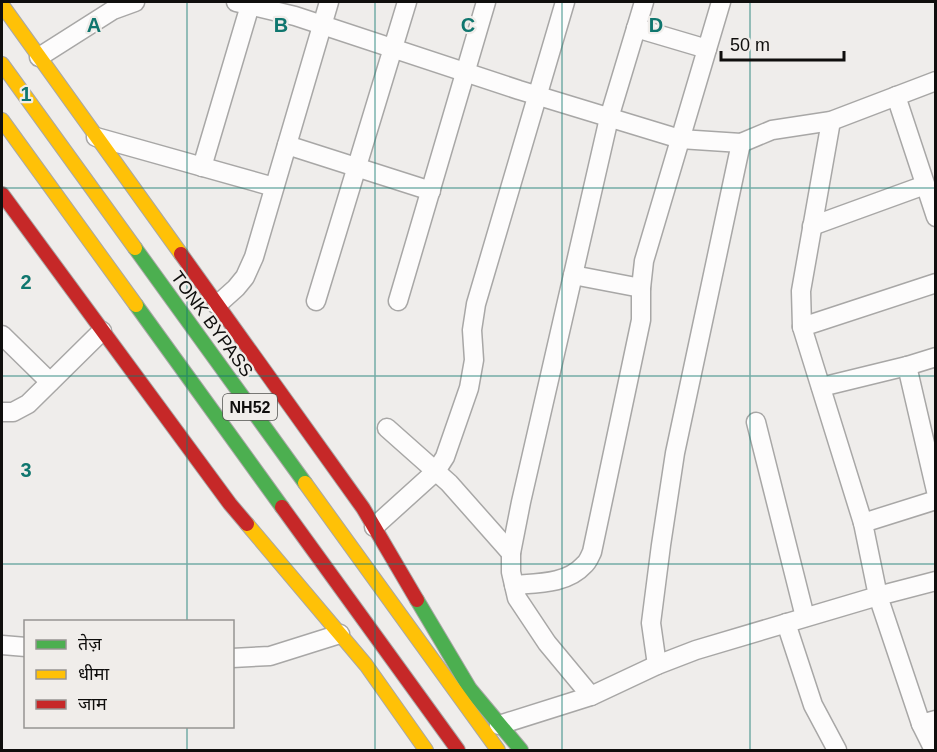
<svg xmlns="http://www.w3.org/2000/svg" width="937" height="752" viewBox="0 0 937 752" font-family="Arial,'Noto Sans Devanagari',sans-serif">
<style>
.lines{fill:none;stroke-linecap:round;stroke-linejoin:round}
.street-casing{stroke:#a8a7a6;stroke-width:21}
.fast-casing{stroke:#a8a7a6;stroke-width:16}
.slow-casing{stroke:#a8a7a6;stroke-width:16}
.jam-casing{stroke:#a8a7a6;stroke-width:16}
.street{stroke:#fdfcfc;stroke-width:18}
.fast{stroke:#4caf50;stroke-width:14}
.slow{stroke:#ffc107;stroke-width:14}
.jam{stroke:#c62828;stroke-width:14}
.grid{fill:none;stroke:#0f766e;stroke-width:1.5;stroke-opacity:0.55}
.labels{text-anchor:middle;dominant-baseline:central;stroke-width:4.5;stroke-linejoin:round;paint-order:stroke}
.shield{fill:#f0edea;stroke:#52514f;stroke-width:1.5}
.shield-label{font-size:16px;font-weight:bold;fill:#0f0e0d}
.street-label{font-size:18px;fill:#0f0e0d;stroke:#f0edea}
.grid-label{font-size:20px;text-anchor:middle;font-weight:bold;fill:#0f766e;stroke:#f0edea;stroke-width:4.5;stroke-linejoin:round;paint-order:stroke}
</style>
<rect width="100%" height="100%" fill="#efedeb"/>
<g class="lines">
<defs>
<g id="street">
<path d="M236,2L295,16L519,90L680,139L741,143L772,130L831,121L936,81"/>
<path d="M636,28L707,49"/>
<path d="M39,57L113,10L135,2"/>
<path d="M896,96L936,217"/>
<path d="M96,137L274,187"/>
<path d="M287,145L431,191"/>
<path d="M202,167L251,2"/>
<path d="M812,226L925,185"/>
<path d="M573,275L641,288"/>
<path d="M316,301L407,2"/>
<path d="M398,301L486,2"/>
<path d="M217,305L236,288L245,277L254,257L329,2"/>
<path d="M802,327L801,291L831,121"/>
<path d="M2,335L50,382"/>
<path d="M907,366L936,491"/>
<path d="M821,387L907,366L936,357"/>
<path d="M2,412H13L28,404L102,331"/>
<path d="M756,422L805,617"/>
<path d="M387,428L449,483L511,553"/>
<path d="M863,523L802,327L936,283"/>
<path d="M374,527L436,471L445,457L469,388L474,360L472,330L476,304L565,2"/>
<path d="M936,581L878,596L921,724L936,720"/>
<path d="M514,585C538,583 567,584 584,565C588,562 590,556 592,552L641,320V288L644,261L721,2"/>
<path d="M786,623L813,705L837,750"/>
<path d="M2,645L26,647"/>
<path d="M232,658L270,656L340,634"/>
<path d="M657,665L651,623L661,545L675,453L741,143"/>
<path d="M591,696L547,643L517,598L511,572V553L521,502L609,118L644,2"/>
<path d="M921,724L934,750"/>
<path d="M499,725L591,696L657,665L696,650L878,596L863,523L936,500"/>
</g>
<g id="fast">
<path d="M135,248L305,483"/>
<path d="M136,305L282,507"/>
<path d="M417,600L470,689L521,750"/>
</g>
<g id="slow">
<path d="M2,5L181,254"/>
<path d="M2,64L135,248"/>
<path d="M2,120L136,305"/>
<path d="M305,483L498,750"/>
<path d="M247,524L366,665L426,750"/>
</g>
<g id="jam">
<path d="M2,194L230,504L247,524"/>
<path d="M181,254L363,508L417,600"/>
<path d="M282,507L458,750"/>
</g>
</defs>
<!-- street casing -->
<use href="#street" class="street-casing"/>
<!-- fast casing -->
<use href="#fast" class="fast-casing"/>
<!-- slow casing -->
<use href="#slow" class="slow-casing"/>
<!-- jam casing -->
<use href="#jam" class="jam-casing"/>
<!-- street -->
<use href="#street" class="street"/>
<!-- fast -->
<use href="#fast" class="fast"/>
<!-- slow -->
<use href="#slow" class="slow"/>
<!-- jam -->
<use href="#jam" class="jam"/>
</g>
<!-- grid -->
<path class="grid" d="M187,2V622M375,2V750M562,2V750M750,2V750M2,188H936M2,376H936M2,564H936M187,726V750"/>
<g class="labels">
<!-- shield labels -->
<rect class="shield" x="223" y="394" width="54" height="26" rx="4.5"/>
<g class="shield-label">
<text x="250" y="407">NH52</text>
</g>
<!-- street labels -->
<g class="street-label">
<text transform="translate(212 324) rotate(54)">TONK BYPASS</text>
</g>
</g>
<g class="grid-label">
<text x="94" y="32">A</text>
<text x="281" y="32">B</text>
<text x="468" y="32">C</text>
<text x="656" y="32">D</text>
<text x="26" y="101">1</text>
<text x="26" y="289">2</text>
<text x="26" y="477">3</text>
</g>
<!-- border -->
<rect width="937" height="752" fill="none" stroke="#0f0e0d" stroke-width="6"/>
<!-- legend -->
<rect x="24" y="620" width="210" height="108" fill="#f0edea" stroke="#969492" stroke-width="1.5"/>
<rect x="36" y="640" width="30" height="9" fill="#4caf50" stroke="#969492" stroke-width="1.5"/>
<text x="78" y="650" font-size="18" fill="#0f0e0d">तेज़</text>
<rect x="36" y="670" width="30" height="9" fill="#ffc107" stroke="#969492" stroke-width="1.5"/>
<text x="78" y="680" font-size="18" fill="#0f0e0d">धीमा</text>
<rect x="36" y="700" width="30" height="9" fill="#c62828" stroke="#969492" stroke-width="1.5"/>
<text x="78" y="710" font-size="18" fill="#0f0e0d">जाम</text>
<!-- scale -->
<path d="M721 51v9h123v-9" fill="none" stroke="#0f0e0d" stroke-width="3"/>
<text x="730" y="51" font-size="18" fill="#0f0e0d" stroke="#f0edea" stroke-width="4.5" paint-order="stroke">50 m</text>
</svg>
